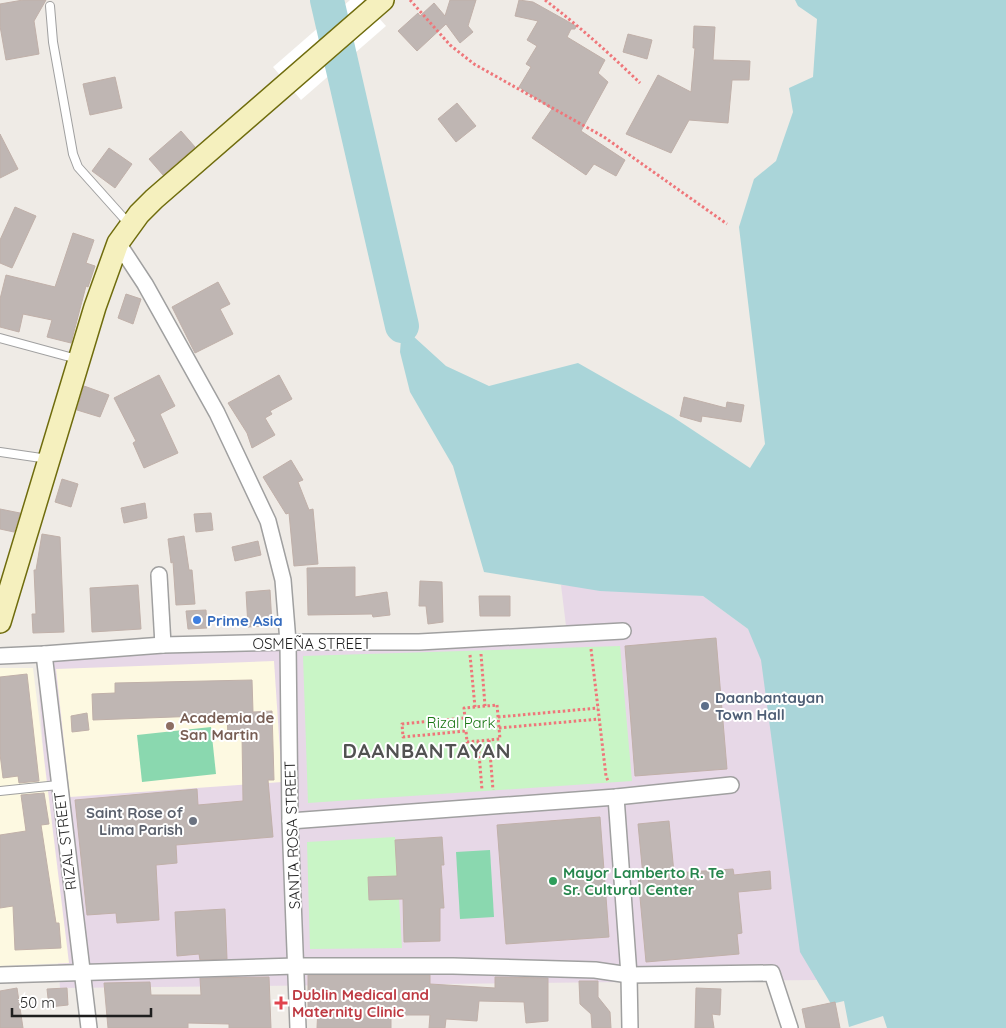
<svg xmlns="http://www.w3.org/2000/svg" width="1006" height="1028" viewBox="0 0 1006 1028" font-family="Quicksand,sans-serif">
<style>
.industrial{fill:#e7d8e7}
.education{fill:#fdf9e1}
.park{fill:#c9f5c6}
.pitch{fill:#8ad8af}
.water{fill:#aad5d9}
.pier{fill:#fff}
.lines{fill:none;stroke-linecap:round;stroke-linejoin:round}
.river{stroke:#aad5d9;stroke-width:34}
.building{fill:#bfb6b3;stroke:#c0b0a9}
.service-casing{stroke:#a0a0a0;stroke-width:10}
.minor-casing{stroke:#a0a0a0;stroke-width:18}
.secondary-casing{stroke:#6f6c0d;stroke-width:24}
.path{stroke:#ef767a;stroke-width:3;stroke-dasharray:2.5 2.5;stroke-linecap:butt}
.service{stroke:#fff;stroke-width:8}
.minor{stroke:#fff;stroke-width:15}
.secondary{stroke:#f5f0be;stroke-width:21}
.shop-dot{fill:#3f7fe0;stroke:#fff;stroke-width:2}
.service-dot{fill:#5c6f8a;stroke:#fff;stroke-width:2}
.education-dot{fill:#8d6e63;stroke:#fff;stroke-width:2}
.worship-dot{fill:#6b7280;stroke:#fff;stroke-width:2}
.leisure-dot{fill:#2e9e5b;stroke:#fff;stroke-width:2}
.health-dot{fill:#e0444e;stroke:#fff;stroke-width:2}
.labels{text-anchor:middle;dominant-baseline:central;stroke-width:4;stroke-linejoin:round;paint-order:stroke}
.shop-label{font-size:15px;font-weight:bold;fill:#366cbe;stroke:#fff;text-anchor:start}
.street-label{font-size:15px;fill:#1f1f1f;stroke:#fff}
.service-label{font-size:15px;font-weight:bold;fill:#4e5e75;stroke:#fff;text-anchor:start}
.education-label{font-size:15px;font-weight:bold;fill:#785e54;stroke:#fff;text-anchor:start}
.park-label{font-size:15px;fill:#197614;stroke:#fff}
.worship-label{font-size:15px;font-weight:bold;fill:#5b616d;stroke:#fff;text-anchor:end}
.leisure-label{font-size:15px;font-weight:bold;fill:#27864d;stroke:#fff;text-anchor:start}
.health-label{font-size:15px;font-weight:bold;fill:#be3a42;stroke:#fff;text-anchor:start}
.district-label{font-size:20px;font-weight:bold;letter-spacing:1px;fill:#525252;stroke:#fff}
</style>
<rect width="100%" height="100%" fill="#efebe6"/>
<!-- industrial -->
<path class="industrial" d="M561,585L703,596L748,629L795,691L820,986L817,980L60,988L36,649L567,634Z"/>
<!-- education -->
<g class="education">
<path d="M274,661L282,782L70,797L56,669Z"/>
<path d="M0,668H33L69,963L0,966Z"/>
</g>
<!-- park -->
<g class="park">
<path d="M620,646L632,781L308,803L303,656Z"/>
<path d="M395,837L402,948L310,949L307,842Z"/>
</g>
<!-- pitch -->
<g class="pitch">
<path d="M211,727L216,774L142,782L137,735Z"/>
<path d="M490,850L494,917L460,919L456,852Z"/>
</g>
<!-- water -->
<path class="water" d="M795,0H1006V1028H887L883,1016L849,1027L844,1001L831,1004L800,952L761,660L748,629L703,596L600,591L484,572L453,466L410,392L400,352L402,326L446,366L489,386L578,363L673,417L750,468L765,444L739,227L754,179L776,161L793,112L789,88L813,77L817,19L798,6Z"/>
<!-- pier -->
<path class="pier" d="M350,0H363L386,26L301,100L273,67Z"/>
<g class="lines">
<!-- river -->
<path class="river" d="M327,0L402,326"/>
</g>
<!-- building -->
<g class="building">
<path d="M23,0H46L34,21L39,54L6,60L0,26V4Z"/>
<path d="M450,0H476L468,26L473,32L460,43L446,24L417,51L398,31L418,13L420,16L434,3L445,16Z"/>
<path d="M519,0L533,2L576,26L575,29H571L567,37L605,60L598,73L608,82L581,131L625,160L616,176L594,164L586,175L532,138L552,109L519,87L531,67L526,64L537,46L527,40L538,21L515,16Z"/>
<path d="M694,26L715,27L713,60L750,61L749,80H732L728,123L689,120L671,153L626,134L658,75L691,92L695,48H693Z"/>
<path d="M628,34L652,40L647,59L623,52Z"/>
<path d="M115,77L122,108L90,115L83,84Z"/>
<path d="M457,103L476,126L456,142L438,119Z"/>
<path d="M181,131L195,147L163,175L149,159Z"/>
<path d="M0,134L18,169L0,178Z"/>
<path d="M109,148L132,164L115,188L92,171Z"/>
<path d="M15,207L36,216L12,268L0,263V240Z"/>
<path d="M73,233L94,240L86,263L95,266L88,287L86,286L71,343L47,337L52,320L23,314L19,332L0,327V299L6,275L55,287Z"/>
<path d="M218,282L230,304L220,309L233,334L195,353L172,307Z"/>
<path d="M126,294L141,299L133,324L118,318Z"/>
<path d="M159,375L175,406L160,414L178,453L144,468L133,443L136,441L114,398Z"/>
<path d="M279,375L292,399L270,411L272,414L265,418L275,435L252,448L247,433L228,403Z"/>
<path d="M84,386L109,395L100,417L77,410Z"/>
<path d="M684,397L726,408L727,402L744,405L741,422L702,416L701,422L680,416Z"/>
<path d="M291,460L303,480L298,482L309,510L313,509L318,564L294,566L289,513L286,514L263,477Z"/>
<path d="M62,479L78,484L71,507L55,502Z"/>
<path d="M145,503L147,518L124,523L121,508Z"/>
<path d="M0,509L20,513L14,532L0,529Z"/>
<path d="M211,513L213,530L196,532L194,514Z"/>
<path d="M42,534L60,537L64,632L33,633L32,614H36L34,570H36Z"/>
<path d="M184,536L189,570H192L195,604L176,605L173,562L171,563L168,539Z"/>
<path d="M258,541L261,555L235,561L232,547Z"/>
<path d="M355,567V597L387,592L390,615L373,617L372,614L308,615L307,568Z"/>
<path d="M420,581L442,582L443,622L428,624L426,606H419Z"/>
<path d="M138,585L141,629L92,632L90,588Z"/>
<path d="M270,590L272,625L248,627L246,592Z"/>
<path d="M479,596H510V616H480Z"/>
<path d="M206,610L207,628L188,629L186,611Z"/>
<path d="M716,638L727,769L635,776L625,646Z"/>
<path d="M27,674L39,781L19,783L18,776L3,778L0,754V677Z"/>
<path d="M252,680L253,712L272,711L274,780H268L273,837L176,845L177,863L156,865L159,920L117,923L116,913L87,915L75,800L197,789L198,805L243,801L242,735L228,736L227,715L93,720L92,694L115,693V683Z"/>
<path d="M87,713L89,730L72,732L71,716Z"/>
<path d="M44,793L49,824L41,825L56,923H59L61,948L15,950L13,906L0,908V835L26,831L21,795Z"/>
<path d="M600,817L609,937L506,944L497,825Z"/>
<path d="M669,821L674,873L733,869L734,875L770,871L771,889L738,892L742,933L737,934L739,954L646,962L638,876H643L638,824Z"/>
<path d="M442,837L444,865H441L444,908H440V941L404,942L403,899L369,900L368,877L397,876L395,840Z"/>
<path d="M225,909L227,959L200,960L199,954L177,956L175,912Z"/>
<path d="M308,975H430V984L495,988V977L548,978V1021L526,1023L524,1002L479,1001L477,1021L446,1019L445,1028H429L430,1015H391V1028H317L318,1007H308Z"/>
<path d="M269,977L271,1028H229V1024L188,1023V1028H108L104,983L150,982L151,995H201L200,978Z"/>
<path d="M579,981H598V997L610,1012L611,1028H592L591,1014L580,1004Z"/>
<path d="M17,988L23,1028H0V991Z"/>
<path d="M67,988L68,1005L49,1007L47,989Z"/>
<path d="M696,988L721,989L720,1015L712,1014L714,1028H695Z"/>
<path d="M835,1002L840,1028H806L802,1009Z"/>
</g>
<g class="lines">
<defs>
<g id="service">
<path d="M50,6L53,42L73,154L78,167L129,224"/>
<path d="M0,338L77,359"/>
<path d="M0,452L48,459"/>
<path d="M0,791L58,785"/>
</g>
<g id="minor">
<path d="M118,243L145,284L217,413L268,521L283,580L288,642L290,821L298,1028"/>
<path d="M159,575L163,645"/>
<path d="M44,654L89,1028"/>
<path d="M0,656L44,654L163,645L288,642H419L623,631"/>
<path d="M616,797L629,975L630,1028"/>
<path d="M290,821L616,797L731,785"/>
<path d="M0,975L296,966H453L595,970L629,975L772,973L790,1028"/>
</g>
<path id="secondary" d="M0,622L95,307L118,243L139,214L154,199L383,0"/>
</defs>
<!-- service casing -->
<use href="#service" class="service-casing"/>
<!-- minor casing -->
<use href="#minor" class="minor-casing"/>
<!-- secondary casing -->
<use href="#secondary" class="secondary-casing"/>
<!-- path -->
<g class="path">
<path d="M410,0L450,45L474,64L604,137L727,224"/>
<path d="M545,0C579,26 610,54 640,83"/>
<path d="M591,649L606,776L608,781"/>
<path d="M481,654L485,706"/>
<path d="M470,655L475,707"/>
<path d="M497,705L500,739L467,742L464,708Z"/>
<path d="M498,717L598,708"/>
<path d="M464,718L402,724L403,737L466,731"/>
<path d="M499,728L599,719"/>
<path d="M489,740L493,790"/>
<path d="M478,741L482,790"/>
</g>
<!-- service -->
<use href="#service" class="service"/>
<!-- minor -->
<use href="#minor" class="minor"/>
<!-- secondary -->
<use href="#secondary" class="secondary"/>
</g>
<!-- markers -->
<circle class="shop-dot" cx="197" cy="620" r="5"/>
<circle class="service-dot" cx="705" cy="706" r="5"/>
<circle class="education-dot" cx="170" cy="726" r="5"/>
<circle class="worship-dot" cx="193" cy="821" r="5"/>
<circle class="leisure-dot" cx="553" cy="881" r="5"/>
<path class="health-dot" d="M278.5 995.5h5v5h5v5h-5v5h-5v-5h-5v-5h5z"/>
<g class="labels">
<!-- shop labels -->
<g class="shop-label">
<text x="207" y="620">Prime Asia</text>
</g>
<!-- street labels -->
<g class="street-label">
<text x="312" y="643">OSMEÑA STREET</text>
<text transform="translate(292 835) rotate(-92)">SANTA ROSA STREET</text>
<text transform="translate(65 841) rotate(-97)">RIZAL STREET</text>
</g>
<!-- service labels -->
<g class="service-label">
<text x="715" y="697">Daanbantayan<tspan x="715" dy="17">Town Hall</tspan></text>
</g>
<!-- education labels -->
<g class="education-label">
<text x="180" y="717">Academia de<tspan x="180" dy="17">San Martin</tspan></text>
</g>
<!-- park labels -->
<g class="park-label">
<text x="461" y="722">Rizal Park</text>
</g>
<!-- worship labels -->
<g class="worship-label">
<text x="183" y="812">Saint Rose of<tspan x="183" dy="17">Lima Parish</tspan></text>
</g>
<!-- leisure labels -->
<g class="leisure-label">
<text x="563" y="872">Mayor Lamberto R. Te<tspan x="563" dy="17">Sr. Cultural Center</tspan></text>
</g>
<!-- health labels -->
<g class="health-label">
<text x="292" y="994">Dublin Medical and<tspan x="292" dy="17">Maternity Clinic</tspan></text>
</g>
<!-- district labels -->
<g class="district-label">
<text x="427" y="750">DAANBANTAYAN</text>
</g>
</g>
<!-- scale -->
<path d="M12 1008v8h139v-8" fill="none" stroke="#1f1f1f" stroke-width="2.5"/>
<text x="20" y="1008" font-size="15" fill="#1f1f1f" stroke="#ffffff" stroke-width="4" paint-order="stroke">50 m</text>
</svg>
